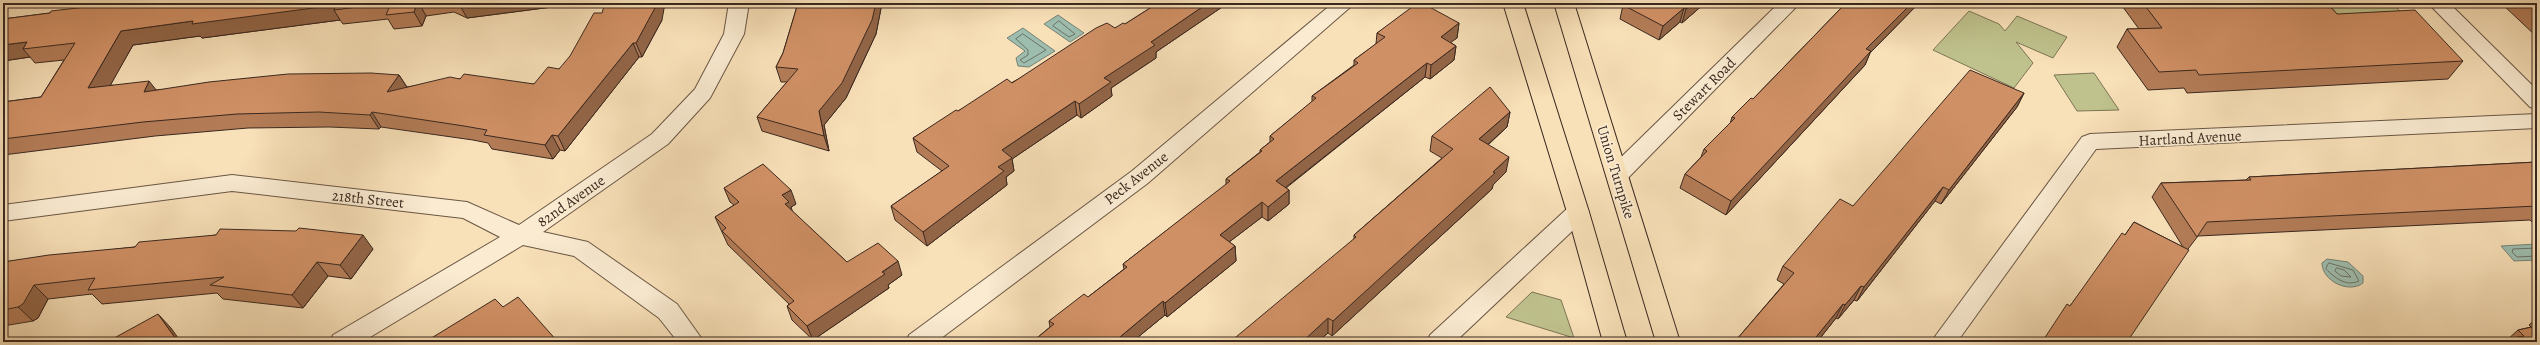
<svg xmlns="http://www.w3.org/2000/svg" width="2540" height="345" viewBox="0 0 2540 345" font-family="Alegreya,serif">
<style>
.green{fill:#bfc28d;stroke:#7c7556}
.water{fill:#9dbdae;stroke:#758175}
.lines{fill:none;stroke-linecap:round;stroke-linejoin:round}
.shore{stroke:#6c7266;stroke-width:1}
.minor-casing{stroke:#6a5645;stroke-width:2}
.primary-casing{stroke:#3a281f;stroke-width:2}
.minor{fill:#faebd1;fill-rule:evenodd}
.primary{fill:#f8e0b8;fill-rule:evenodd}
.wall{fill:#b37c57;stroke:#3a281f}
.shaded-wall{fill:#926547;stroke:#3a281f}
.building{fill:#d09065;stroke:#3a281f}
.labels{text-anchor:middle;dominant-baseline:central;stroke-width:3.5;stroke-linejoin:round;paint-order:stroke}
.street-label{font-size:15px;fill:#3a281f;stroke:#faebd1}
</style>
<rect width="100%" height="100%" fill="#f8e0b8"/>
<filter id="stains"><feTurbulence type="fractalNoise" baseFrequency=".005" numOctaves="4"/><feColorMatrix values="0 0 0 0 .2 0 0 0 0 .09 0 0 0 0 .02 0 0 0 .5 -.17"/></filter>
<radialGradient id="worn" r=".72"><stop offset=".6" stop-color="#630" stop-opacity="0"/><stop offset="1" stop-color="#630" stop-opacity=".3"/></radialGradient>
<!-- green -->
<g class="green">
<path d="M2311,3H2392L2412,23L2333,28Z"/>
<path d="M1969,11L1999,24L2005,31L2017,16L2067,37L2053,58L2016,42L2033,63L2014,88L1933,50Z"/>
<path d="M2094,73L2119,110L2077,111L2054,75Z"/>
<path d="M1532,292L1561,300L1574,338L1506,317Z"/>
</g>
<!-- water -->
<g class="water">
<path d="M1058,15L1084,33L1070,42L1044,24Z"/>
<path d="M1023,28L1055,51L1029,67L1018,66L1016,58L1025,51L1007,38Z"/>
<path d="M2537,244V260L2514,261L2501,246Z"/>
<path d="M2327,259L2348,262L2363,276V283C2349,294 2322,281 2322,263Z"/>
</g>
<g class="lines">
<!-- shore -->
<g class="shore">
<path d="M1059,21L1075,34L1069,37L1053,26Z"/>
<path d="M1023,34L1046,50L1024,63L1020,60L1028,55V50L1016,39Z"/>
<path d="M2537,248L2513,249L2512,252L2517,257L2537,256"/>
<path d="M2329,263L2353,270L2359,281C2346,287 2335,278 2326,269Z"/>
<path d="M2337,268L2344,270L2351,277L2341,276L2335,271Z"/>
</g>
<defs>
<g id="minor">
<path d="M729,3H749L744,34L710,98L668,144L543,232L588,242L677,304L704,342H678L659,318L574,256L523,245L362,342H330L333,335L500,237L463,218L232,191L3,221V205L232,175L467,202L519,225L652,134L695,89L724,34Z"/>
<path d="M1333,3H1355L1148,183L936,342H906L909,335L1132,171Z"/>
<path d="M1779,3H1800L1625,181L1617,183L1609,181L1606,175L1609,169Z"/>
<path d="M2428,3H2449L2537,90V109L2530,107Z"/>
<path d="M2537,114V128L2096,149L1957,342H1931L2082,137L2090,134Z"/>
<path d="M1578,204L1586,206L1589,212L1586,218L1455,342H1427L1430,335L1570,206Z"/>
</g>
<g id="primary">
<path d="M1503,3H1523L1589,212L1627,342H1603L1567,212Z"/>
<path d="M1554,3H1574L1680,342H1656Z"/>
</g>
</defs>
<!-- minor casing -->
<use href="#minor" class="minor-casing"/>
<!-- primary casing -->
<use href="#primary" class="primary-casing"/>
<!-- minor -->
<use href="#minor" class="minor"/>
<!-- primary -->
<use href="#primary" class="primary"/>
</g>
<!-- wall -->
<g class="wall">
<path d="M120,3H552V7L467,18L454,12L426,16L422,26L394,29L388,19L343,24L340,20L202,38L200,36L133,45L110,85L157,90L399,75L407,87L460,79L534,84L559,69L662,20L642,57H639L565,151L560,150L553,159L492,149L488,143L473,140L381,127L379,129L329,127L248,128L155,136L3,155V102L41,97L64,60L35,63L30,57L3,61V19L50,13Z"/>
<path d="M798,3H882L876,34L846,98L824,125L829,151L762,131L757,117L787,82H781L776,67L783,53Z"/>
<path d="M1158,3H1228L1156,52V58L1111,88L1112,96L1081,118L1077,115L1012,159L1014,171L1006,177L1007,185L927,246L895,220L891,206L942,171L917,152L913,138L958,111L1115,28L1125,24Z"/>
<path d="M1705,3L1682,23L1680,22L1659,40L1620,19L1623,5Z"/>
<path d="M1846,3H1919L1870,53L1865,65L1726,215L1680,188L1685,174L1701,157L1704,149L1730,124L1732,117L1753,99Z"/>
<path d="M2120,3H2327L2337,14L2463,61L2448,79L2187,93L2184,88L2148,90L2117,47L2127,29H2139Z"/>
<path d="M2502,3H2537V37L2502,4Z"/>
<path d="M1421,7L1459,23L1457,38L1450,42L1456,46L1454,60L1430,79L1425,77L1286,188L1289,190V204L1268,221L1262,217L1229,242L1235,246L1236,261L1167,317L1165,315L1132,342H1032L1050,327L1049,321L1088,297L1124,269L1123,264L1226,185V179L1260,152V150L1270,142V136L1312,102V96L1354,65V60L1376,44L1377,33Z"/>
<path d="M2024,93L2017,107L1941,204L1935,201L1857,301L1854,300L1838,319L1836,318L1817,342H1736L1737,339L1784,284L1777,280L1783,266L1853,206Z"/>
<path d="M1510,112L1507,127L1488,145L1506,172L1493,185L1492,189L1332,336L1328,333L1317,342L1354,239V235L1442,158L1430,151L1432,136Z"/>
<path d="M2537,162V227L2530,220L2198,236L2188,249L2126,342H2042L2125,235L2134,222L2183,247L2152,197L2161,183L2246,180L2249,177Z"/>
<path d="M724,188L796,204L791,207L792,211L847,262L902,275L888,285L889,288L813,340L792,320L787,306L789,304L728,245L715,217L734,205L730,202Z"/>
<path d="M216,235L373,249L351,279L328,276L303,308L223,299L217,293L102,304L92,294L48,299L38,318L33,321L3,326V262L135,247Z"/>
<path d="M2537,318V342L2508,339L2518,330L2531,327L2529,325Z"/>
</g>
<!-- shaded-wall -->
<g class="shaded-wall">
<path d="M417,3H419L426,16L422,26L414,12Z"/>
<path d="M465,3H552V7L467,18L459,4Z"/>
<path d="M656,3H665L662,20L642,57L636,43Z"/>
<path d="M876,3H882L876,34L846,98L824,125L829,151L824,136L819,111Z"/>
<path d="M1208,3H1228L1156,52V58L1111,88L1112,96L1081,118L1079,104L1104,78L1151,42Z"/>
<path d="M1694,3H1705L1682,23L1686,9Z"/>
<path d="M1912,3H1919L1870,53L1865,65L1726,215L1731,201L1866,49Z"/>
<path d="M336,5L334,10L340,20L202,38L200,36L133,45L101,102L88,88L121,31L193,21Z"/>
<path d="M1684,8L1680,22L1659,40L1663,26Z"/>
<path d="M1459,23L1457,38L1439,51L1441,37Z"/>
<path d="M27,42L23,49L30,57L3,61V45Z"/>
<path d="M633,43L639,57L565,151L558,136Z"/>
<path d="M1456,46L1454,60L1430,79L1431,65Z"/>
<path d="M1427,63L1425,77L1276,195V181Z"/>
<path d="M399,75L408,89L387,92Z"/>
<path d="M149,81L161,96L144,92Z"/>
<path d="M2024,93L2017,107L1941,204L1949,190Z"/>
<path d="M1075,101L1077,115L1012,159L1014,171L1006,177L1007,185L927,246L923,232L998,167L1002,150Z"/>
<path d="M372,112L381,127L379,129L370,115Z"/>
<path d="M1510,112L1507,127L1476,155L1479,139Z"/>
<path d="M552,135L560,150L553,159L545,145Z"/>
<path d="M1509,157L1506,172L1493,185L1492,189L1332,336L1333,321Z"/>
<path d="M1943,187L1935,201L1857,301L1864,287Z"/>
<path d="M791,190L796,204L791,207L794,216L785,204L782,195Z"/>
<path d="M1289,190V204L1268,221V207Z"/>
<path d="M1262,202V217L1220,249V235Z"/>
<path d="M363,235L373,249L351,279L340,265Z"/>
<path d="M1235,246L1236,261L1167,317L1165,303Z"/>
<path d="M898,261L902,275L888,285L889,288L813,340L807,326Z"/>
<path d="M317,262L328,276L303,308L292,295Z"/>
<path d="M34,285L48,299L38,318L33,321L18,307Z"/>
<path d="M1861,286L1854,300L1838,319L1845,305Z"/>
<path d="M1163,301L1165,315L1132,342H1114Z"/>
<path d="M1843,304L1836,318L1817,342H1812Z"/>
<path d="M158,314L171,328L181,342H178Z"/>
<path d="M1328,318V333L1317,342H1302Z"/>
</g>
<!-- building -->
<g class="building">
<path d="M120,3H389L334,10L336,5L192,24L193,21L121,31L88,88L149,81L144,92L209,82L288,74L371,73L399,75L387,92L450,77L460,79L464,74L534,84L548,67L559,69L570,56L594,13H602L605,3H656V6L636,43H633L558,136L552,135L545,145L484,135L487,130L464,126L372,112L370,115L319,112L237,114L143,122L3,139V102L41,97L75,43L23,49L27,42L3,45V19L50,13L51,11Z"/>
<path d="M391,3H417L414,12L386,15Z"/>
<path d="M798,3H876L872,20L842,83L819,111L824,136L757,117L798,69L776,67L783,53Z"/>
<path d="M1158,3H1208L1151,42L1155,45L1104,78L1111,82L1079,104L1075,101L1002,150L1012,158L998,167L1004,171L923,232L891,206L949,166L913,138L956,110L958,111L1007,79L1012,83L1096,28L1107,23L1115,28L1123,23L1125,24Z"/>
<path d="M1626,3H1694L1686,9L1684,8L1663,26L1623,5Z"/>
<path d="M1846,3H1912L1866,49L1871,51L1731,201L1685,174L1707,151L1704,149L1735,118L1732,117L1751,98L1753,99Z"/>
<path d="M2143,3H2327L2337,14L2415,10L2463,61L2199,75L2196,70L2159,72L2127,29L2162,28Z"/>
<path d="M2528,3H2537V11Z"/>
<path d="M1416,4L1421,7L1424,4L1459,23L1441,37L1456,46L1431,65L1427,63L1276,181L1289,190L1268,207L1262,202L1220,235L1235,246L1165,303L1163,301L1114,342H1032L1054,324L1049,321L1084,294L1088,297L1127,267L1123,264L1230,181L1226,179L1262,151L1260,150L1274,139L1270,136L1316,98L1312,96L1358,63L1354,60L1385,37L1377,33Z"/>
<path d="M1970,70L2024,93L1949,190L1943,187L1864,287L1861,286L1845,305L1843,304L1812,342H1743L1737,339L1794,273L1783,266L1840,199L1853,206Z"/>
<path d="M1490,87L1510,112L1479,139L1509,157L1493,172L1495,173L1333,321L1328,318L1302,342H1230L1356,237L1354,235L1453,149L1432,136Z"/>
<path d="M2537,162V206L2207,222L2197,237L2161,183L2251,180L2249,177Z"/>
<path d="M763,164L791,190L782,195L789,202L785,204L847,262L878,243L898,261L882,272L885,274L807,326L787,306L794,301L722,231L726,228L715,217L739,202L724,188Z"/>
<path d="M2134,222L2189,250L2129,339L2127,337L2124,342H2042L2067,304L2070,306L2122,233L2125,235Z"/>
<path d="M299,228L363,235L340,265L317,262L292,295L210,285L224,277L88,290L95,278L34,285L23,304L18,307L3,310V262L49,255L135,247L139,242L216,235L220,229L296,231Z"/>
<path d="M518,297L558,342H425L495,299L503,307Z"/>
<path d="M158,314L178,342H107Z"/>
<path d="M2537,326V342H2492L2524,336L2518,330Z"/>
</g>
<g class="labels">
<!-- street labels -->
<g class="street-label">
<text transform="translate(1704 89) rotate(-45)">Stewart Road</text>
<text transform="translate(2190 138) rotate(-3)">Hartland Avenue</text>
<text transform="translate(1616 172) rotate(73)">Union Turnpike</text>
<text transform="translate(1136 178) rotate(-38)">Peck Avenue</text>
<text transform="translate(368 199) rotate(6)">218th Street</text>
<text transform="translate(571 201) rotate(-35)">82nd Avenue</text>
</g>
</g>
<!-- margin -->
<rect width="2540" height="345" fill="none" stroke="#f8e0b8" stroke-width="16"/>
<rect x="4" y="4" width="2532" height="337" fill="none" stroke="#3a281f" stroke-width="2"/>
<rect x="8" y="8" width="2524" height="329" fill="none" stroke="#3a281f"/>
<rect width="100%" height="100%" filter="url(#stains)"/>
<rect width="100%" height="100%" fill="url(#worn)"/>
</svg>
